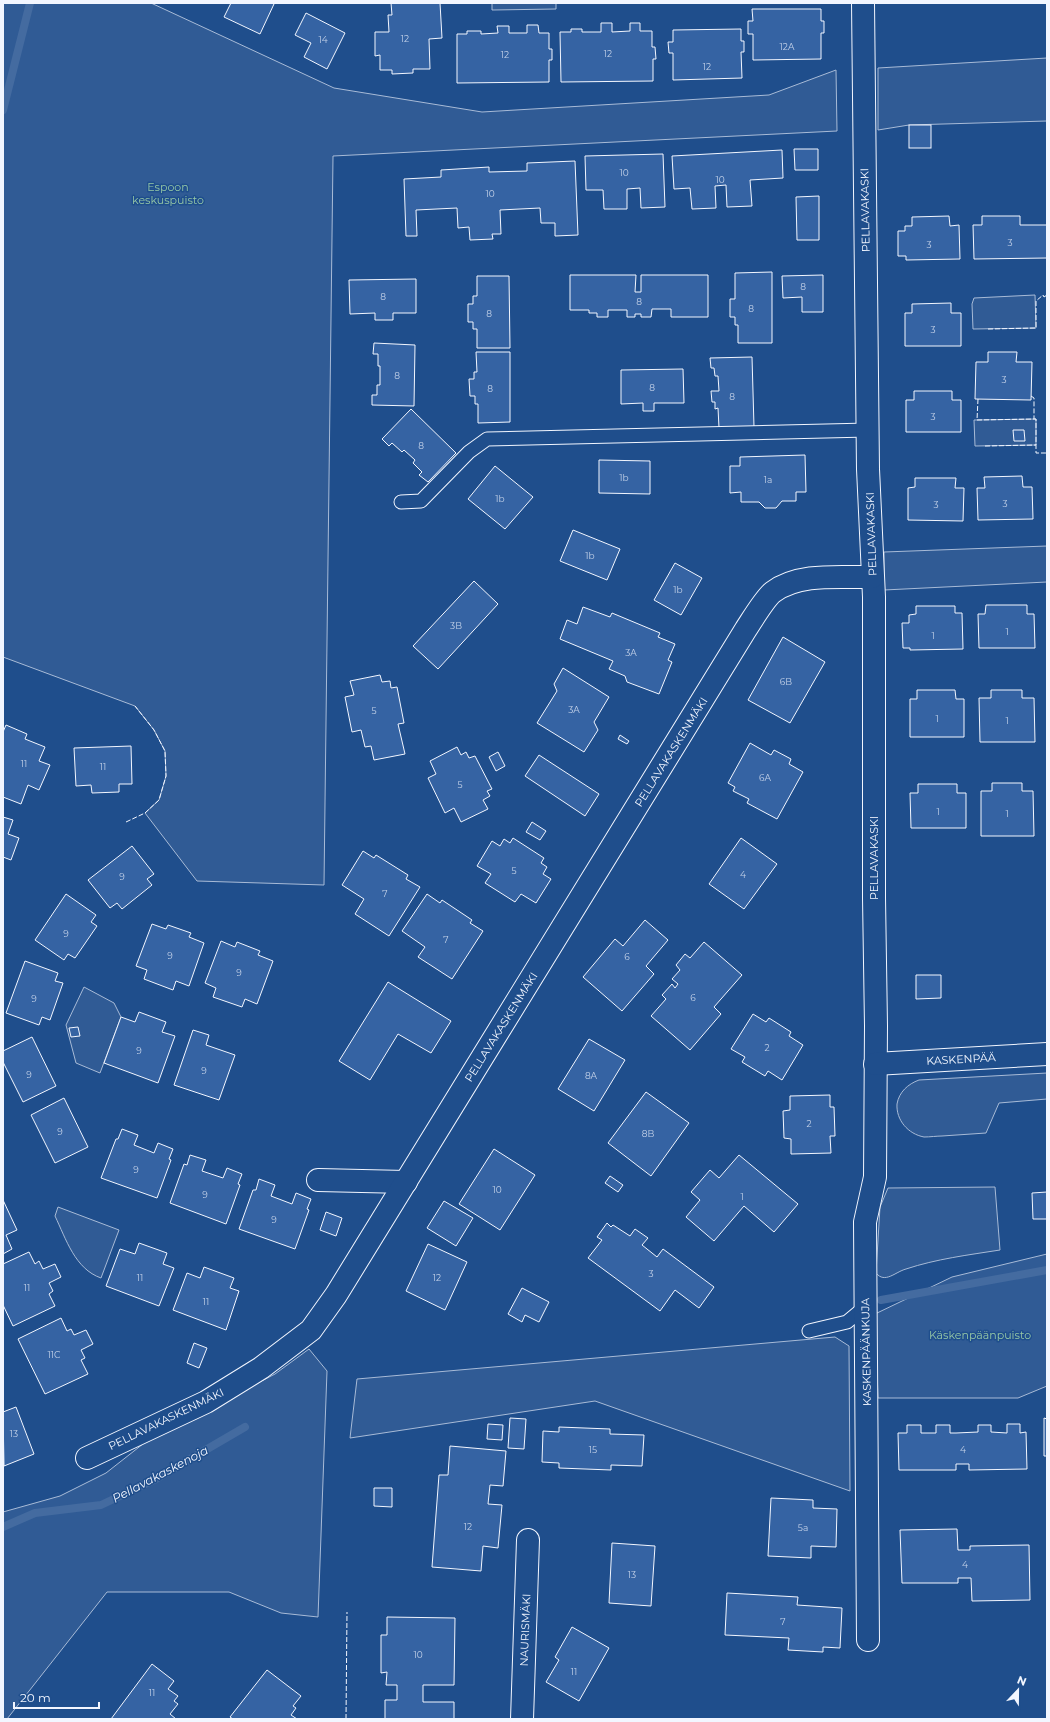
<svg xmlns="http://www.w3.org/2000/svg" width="1050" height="1722" viewBox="0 0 1050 1722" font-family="Montserrat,sans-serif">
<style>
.green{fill:#305b95;stroke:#a8bbd7}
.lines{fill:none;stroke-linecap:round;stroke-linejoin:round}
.stream{stroke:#446ba0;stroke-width:8}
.building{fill:#3563a3;stroke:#f2f6ff}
.lane-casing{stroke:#f2f6ff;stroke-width:15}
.street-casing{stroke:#f2f6ff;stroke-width:24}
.lane{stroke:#1f4e8c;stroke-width:13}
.street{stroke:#1f4e8c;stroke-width:22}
.fence{stroke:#f2f6ff;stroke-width:1;stroke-dasharray:5 2;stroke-linecap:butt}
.labels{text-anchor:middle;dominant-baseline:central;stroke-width:3;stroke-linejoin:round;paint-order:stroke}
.number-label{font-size:9px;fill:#c3d1e8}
.park-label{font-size:11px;fill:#97c8a6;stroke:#1f4e8c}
.street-label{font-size:11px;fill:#f2f6ff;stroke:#1f4e8c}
.water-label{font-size:12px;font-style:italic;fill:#f2f6ff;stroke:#1f4e8c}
</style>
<rect width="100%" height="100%" fill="#1f4e8c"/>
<!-- green -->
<g class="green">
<path d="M3,3H151L334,88L482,112L769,95L836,70L837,131L333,156L324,885L197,881L145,813L159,800L166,776L165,751L154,730L135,706L3,657Z"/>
<path d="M492,3H556V9L492,10Z"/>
<path d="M1047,58V121L909,125L878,130V68Z"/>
<path d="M1035,295L1036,328L973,329L972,304L974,298Z"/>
<path d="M1036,419V445L975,446L974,420Z"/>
<path d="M1047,546V582L884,590V552Z"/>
<path d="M84,987L114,1003L121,1017L100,1073L76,1063L66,1025Z"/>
<path d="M1047,1073V1099L999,1103L986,1133C971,1134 957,1135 942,1136C937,1136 930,1137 924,1137C908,1134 896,1120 897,1104C899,1092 908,1084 919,1080Z"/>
<path d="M995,1187L1000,1250C968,1255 936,1259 906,1269C895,1272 885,1284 876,1273L880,1207L888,1188Z"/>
<path d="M58,1207L119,1230L101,1278C75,1269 66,1239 55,1216Z"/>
<path d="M1047,1254V1386L1018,1398H878L875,1314L952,1277Z"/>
<path d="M835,1337L849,1346L850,1491L595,1401L350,1438L357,1379Z"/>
<path d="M309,1349L327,1371L318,1617L281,1613L229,1592H107L7,1719H3V1512L60,1496L106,1473L148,1440L275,1374Z"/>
</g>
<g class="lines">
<!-- stream -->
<g class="stream">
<path d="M3,110L30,3"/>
<path d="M881,1300L1047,1270"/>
<path d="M3,1527L35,1513L101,1505L154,1480L245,1427"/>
</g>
</g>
<!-- building -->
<g class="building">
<path d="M231,3H272L274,4L260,34L224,17Z"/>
<path d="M391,3H440L442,38L429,39L430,69H413V73L392,74V70H380V55L375,56V32H389L388,15H392Z"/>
<path d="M752,9H821V21H824V33H821V59L753,60V34H748V21H753Z"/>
<path d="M306,13L345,33L327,69L304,57L311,43L295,35Z"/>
<path d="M601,23H612V32L630,31V23H640V31H652V47H655L656,59H653V81L561,82L560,32H571V29H582V32H601Z"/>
<path d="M527,25H538L539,33H549V49H552V60H549V82L457,83V34H467V31H481V34L498,33L497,26H509V33H527Z"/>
<path d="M741,29V41H744V52H741L742,78L673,80V53H669L668,42H673V30Z"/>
<rect x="909" y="125" width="22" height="23"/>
<path d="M794,149H818V170H795Z"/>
<path d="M782,150L783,178L750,180L752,206L727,207L726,185L715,186L716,208L692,209L690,188L674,189L672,156Z"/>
<path d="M663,154L665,207L641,208L640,188L627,189V209H604L603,190H586L585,156Z"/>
<path d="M575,161L578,235L555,236V223H541L540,208L500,210L501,234H492L493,239L470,240L469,227L458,228L457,208L416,210L417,236H406L404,179L441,177V170L489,167V172L527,171V163Z"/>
<path d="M819,196V240H797L796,197Z"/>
<path d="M949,216L950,226L959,225L960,259L906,260V256H898V231H905V226H912V217Z"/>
<path d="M982,216H1020V225H1047V258L974,259L973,225H982Z"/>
<path d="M772,272V343H738V325H735V317H730V299H735V273Z"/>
<path d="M570,275H636L635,292H641V275H708V317H671V309H652L651,317H641V314H635V317H627V310H608V317H597V313H589V310H570Z"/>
<path d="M823,275V312H802V297L783,298L782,276Z"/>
<path d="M477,276H509L510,348H477V329H473V322H468V304H473V296H477Z"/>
<path d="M416,279V313H393V320H375V313L350,314L349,280Z"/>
<path d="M951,303V313H961V346H905V313H912V304Z"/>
<path d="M374,343L415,345L414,406L372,405V395H377V385H380V366H378V354H373Z"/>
<path d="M476,352H510V422L478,423V404H475V396H470L469,379H474V372H477Z"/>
<path d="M988,352H1017L1016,362H1032L1031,400L975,399L976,362H988Z"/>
<path d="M752,357L754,427L719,428L718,408L715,409V402H712L711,391H719L718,376H715L714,368H711L710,358Z"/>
<path d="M683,369L684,403H654V411H643V403L621,404V370Z"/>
<path d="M914,391H952V400H961V432H906V400H914Z"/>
<path d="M411,409L456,453L428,482L419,475L422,472L413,463L415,460L404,450L402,452L392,443L389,446L382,439Z"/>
<path d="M1013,430H1024L1025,441H1014Z"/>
<path d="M805,455L806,492H796V501H782L776,508H765L759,502H741V492L730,493V466H740V457Z"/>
<path d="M599,460L650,461V494L599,493Z"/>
<path d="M495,466L533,497L505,529L468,499Z"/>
<path d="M1022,476L1023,487H1032L1033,519L978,520L977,488H985L984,477Z"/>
<path d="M915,478H956L955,488H964L963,521L908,520V488L915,487Z"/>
<path d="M573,530L620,549L607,580L560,561Z"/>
<path d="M675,563L702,578L681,615L654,600Z"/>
<path d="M474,581L498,604L438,669L413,646Z"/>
<path d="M986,605H1027V614H1034L1035,648H979L978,614H985Z"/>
<path d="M916,606H955V613H962L963,649L910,650V648H903L902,623H909V615L916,614Z"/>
<path d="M583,607L610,617L612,613L660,633L658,637L675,644L668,660L672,662L659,694L627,682L625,676L609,669L613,661L560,639L567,620L577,624Z"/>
<path d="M783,637L825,662L790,723L748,700Z"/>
<path d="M563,668L609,697L594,722L598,730L584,752L537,723L557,691L554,684Z"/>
<path d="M380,675L382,682L390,681L391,688L397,687L404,723L398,724L405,754L374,760L371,746L365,747L361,730L352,732L345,697L354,695L350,681Z"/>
<path d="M917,690H955L956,699H964V737H910V699H917Z"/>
<path d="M991,690H1022V698H1034L1035,742H980L979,698H991Z"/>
<path d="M6,725L27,734L25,739L45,747L39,761L50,765L39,790L28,785L21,804L3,797V732Z"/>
<path d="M620,735L629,741L627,744L618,739Z"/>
<path d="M750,743L771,755L774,750L791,759L789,764L803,772L777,819L747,803L749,799L733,791L735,787L728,783Z"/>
<path d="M131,746L132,784H119V792L92,793L91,785L76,786L74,748Z"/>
<path d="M457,747L461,755L466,752L469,758L475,756L492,789L487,791L490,796L483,800L488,809L461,822L454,808L445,813L428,778L436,774L430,761Z"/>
<path d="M498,752L505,766L496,771L489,757Z"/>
<path d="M539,755L599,794L585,816L525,776Z"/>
<path d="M992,783H1022V791H1033L1034,836H981V791H992Z"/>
<path d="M918,784H957V793H966V828H911L910,793H918Z"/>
<path d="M3,817L13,820L8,834L19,838L11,860L3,857Z"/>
<path d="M532,822L546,831L540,840L526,832Z"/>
<path d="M513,838L544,858L541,863L547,867L543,874L551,879L536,903L521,894L515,902L485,883L491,874L477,866L492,841L500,846L504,839L510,843Z"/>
<path d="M741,838L777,864L744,909L709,884Z"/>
<path d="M132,846L154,874L147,879L152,885L122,909L117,903L110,908L88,880Z"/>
<path d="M363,851L374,858L376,855L408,875L406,879L420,887L389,936L355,914L364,899L342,885Z"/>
<path d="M66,894L96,915L91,922L97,926L75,958L68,954L64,960L35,940Z"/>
<path d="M427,894L440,903L442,900L472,920L470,923L483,931L452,979L418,957L425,947L402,931Z"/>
<path d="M645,920L668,940L646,966L654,974L622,1011L583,977L615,939L623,946Z"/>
<path d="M152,924L166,929L168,925L191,933L189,937L204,943L189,986L176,981L173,990L144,979L147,970L136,966Z"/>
<path d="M221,941L235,947L237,942L260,951L258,955L273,961L257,1004L245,999L242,1007L213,997L216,988L205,983Z"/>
<path d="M704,942L742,975L714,1007L721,1014L690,1050L651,1016L666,999L662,995L672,984L675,988L678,984L672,979L680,970L676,965L685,954L690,958Z"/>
<path d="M25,961L58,973L55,981L63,983L50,1020L42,1017L39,1025L6,1013Z"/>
<path d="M916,975H941V998L916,999Z"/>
<path d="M388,982L451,1021L431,1053L398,1034L370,1080L339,1061Z"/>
<path d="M139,1012L166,1022L162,1032L175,1036L158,1083L104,1063L121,1017L135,1022Z"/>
<path d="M753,1014L766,1022L769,1018L791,1032L789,1036L803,1045L782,1080L768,1071L765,1076L742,1062L745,1057L731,1049Z"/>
<path d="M78,1027L80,1036L71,1037L69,1028Z"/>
<path d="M193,1030L209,1035L206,1045L235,1055L219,1100L174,1085Z"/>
<path d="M32,1037L56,1086L23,1102L3,1062V1051Z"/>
<path d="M589,1039L625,1060L594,1111L558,1089Z"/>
<path d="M646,1092L689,1123L651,1176L608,1143Z"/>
<path d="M830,1095V1107H834L835,1136H830L831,1153L791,1154V1139L784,1138L783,1111L790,1110V1096Z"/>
<path d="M64,1098L88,1147L55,1163L31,1115Z"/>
<path d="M122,1129L138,1135L134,1145L154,1153L158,1143L173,1149L169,1159L171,1160L157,1198L101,1178L116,1139H118Z"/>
<path d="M494,1149L535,1175L500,1230L459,1204Z"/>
<path d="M190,1155L206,1160L202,1171L223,1178L227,1168L242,1174L238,1184L240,1185L226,1224L170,1203L184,1164L187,1165Z"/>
<path d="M739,1155L798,1204L774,1232L744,1206L714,1241L686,1217L700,1200L691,1192L710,1170L719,1178Z"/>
<path d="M610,1176L623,1185L618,1192L605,1183Z"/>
<path d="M259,1179L275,1185L271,1196L292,1204L296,1193L311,1199L307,1209L309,1210L295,1249L239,1229L253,1190H256Z"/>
<path d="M1047,1192V1219H1033L1032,1193Z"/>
<path d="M3,1200L17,1230L6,1235L12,1249L3,1254Z"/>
<path d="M444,1201L473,1218L456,1246L427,1228Z"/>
<path d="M326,1212L342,1218L336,1236L320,1230Z"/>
<path d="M607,1223L611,1227L613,1225L630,1236L635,1229L648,1238L642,1245L657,1257L663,1249L714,1287L699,1308L675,1290L660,1311L588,1258L602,1240L597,1237Z"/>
<path d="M139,1243L167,1253L163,1264L174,1268L159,1306L106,1286L120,1249L135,1254Z"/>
<path d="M428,1244L467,1262L445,1310L406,1291Z"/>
<path d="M29,1252L35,1264L39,1261L43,1269L55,1264L61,1277L49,1283L53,1291L49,1294L55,1306L13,1326L3,1305V1264Z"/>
<path d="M204,1267L234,1278L230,1288L239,1291L226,1330L173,1310L187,1273L200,1278Z"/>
<path d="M522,1288L549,1302L539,1322L525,1315L522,1322L508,1314Z"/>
<path d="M61,1318L67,1331L71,1329L74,1335L86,1330L93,1344L81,1350L85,1358L81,1360L88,1374L45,1394L18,1339Z"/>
<path d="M194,1343L207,1348L199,1368L187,1363Z"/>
<path d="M16,1407L34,1454L4,1466L3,1412Z"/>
<path d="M510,1418L526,1419L524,1449L508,1448Z"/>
<path d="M1044,1418L1047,1419V1456H1044Z"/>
<path d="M488,1424L503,1425L502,1440L487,1439Z"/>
<path d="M1007,1424H1020V1433L1026,1432L1027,1469L969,1470V1464H956V1470H899L898,1433H907V1425H921V1433H936V1425H950V1433H956L978,1432V1425H991V1432L1007,1433Z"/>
<path d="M559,1427L610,1429V1434L644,1435L642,1466L611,1465V1470L559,1468V1463L542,1462L543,1431L559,1432Z"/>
<path d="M450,1446L506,1451L503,1486L490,1485L488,1504L502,1505L498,1548L483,1546L481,1571L432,1567L439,1475H448Z"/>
<path d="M374,1488H392V1507L374,1506Z"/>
<path d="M771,1498L813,1500V1508L837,1509L836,1547L811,1546V1558L768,1556Z"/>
<path d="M957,1529L958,1550H970V1546L1029,1545L1030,1600L972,1601L971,1578H958V1583H902L900,1530Z"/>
<path d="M612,1543L655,1546L651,1606L609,1603Z"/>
<path d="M727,1593L798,1597L797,1605L842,1608L840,1648L823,1647V1652L788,1650L789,1638L725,1635Z"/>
<path d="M387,1617L455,1618L454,1685H423V1702H454V1719H381H385V1700H397V1685H386L387,1672L381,1673V1635H387Z"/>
<path d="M572,1627L609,1648L579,1701L546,1682L559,1660L555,1657Z"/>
<path d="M152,1664L174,1681L168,1689L178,1696L174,1701L178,1704L170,1714L176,1719H111Z"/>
<path d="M267,1670L301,1696L293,1706L296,1708L291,1715L297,1719H233L230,1717Z"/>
</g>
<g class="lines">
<defs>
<g id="lane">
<path d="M401,502L421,501L469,452L487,439L868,430"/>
<path d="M809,1331L847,1322L865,1307"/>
</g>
<g id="street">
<path d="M863,3L868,469L874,597V898L876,1026L875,1177L865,1222L868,1640"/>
<path d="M875,1064L1047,1054"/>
<path d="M318,1180L406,1182"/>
<path d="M87,1458L206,1402L261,1368L311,1330L336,1295L746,629C752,620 765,598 773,592C800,572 841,578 872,577"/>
<path d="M522,1719L528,1540"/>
</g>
</defs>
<!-- lane casing -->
<use href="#lane" class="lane-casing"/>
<!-- street casing -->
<use href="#street" class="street-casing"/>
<!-- lane -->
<use href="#lane" class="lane"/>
<!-- street -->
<use href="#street" class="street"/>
<!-- fence -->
<g class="fence">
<path d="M988,329L1036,328V301L1043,295L1044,297L1047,295"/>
<path d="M1031,396L1034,398V419"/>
<path d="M978,399L977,420L1036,419V453H1047"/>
<path d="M985,446L1036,445"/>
<path d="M126,822L145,813L159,800L166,776L165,751L154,730L135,706"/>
<path d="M346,1719L347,1612"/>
</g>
</g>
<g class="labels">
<!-- number labels -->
<g class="number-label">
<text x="405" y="38">12</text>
<text x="323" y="39">14</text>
<text x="787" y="46">12A</text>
<text x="608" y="53">12</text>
<text x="505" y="54">12</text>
<text x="707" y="66">12</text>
<text x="624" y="172">10</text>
<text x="720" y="179">10</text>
<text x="490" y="193">10</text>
<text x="1010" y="242">3</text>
<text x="929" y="244">3</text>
<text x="803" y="286">8</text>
<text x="383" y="296">8</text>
<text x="639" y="301">8</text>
<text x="751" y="308">8</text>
<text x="489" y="313">8</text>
<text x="933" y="329">3</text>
<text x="397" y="375">8</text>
<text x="1004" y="379">3</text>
<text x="652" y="387">8</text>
<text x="490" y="388">8</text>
<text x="732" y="396">8</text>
<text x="933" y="416">3</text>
<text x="421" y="445">8</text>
<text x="624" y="477">1b</text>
<text x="768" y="479">1a</text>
<text x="500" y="498">1b</text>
<text x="1005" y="503">3</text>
<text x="936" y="504">3</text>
<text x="590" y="555">1b</text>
<text x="678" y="589">1b</text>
<text x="456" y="625">3B</text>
<text x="1007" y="631">1</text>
<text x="933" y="635">1</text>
<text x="631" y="652">3A</text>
<text x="786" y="681">6B</text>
<text x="574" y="709">3A</text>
<text x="374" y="710">5</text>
<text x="937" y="718">1</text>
<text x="1007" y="720">1</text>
<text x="24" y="763">11</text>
<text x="103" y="766">11</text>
<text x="765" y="777">6A</text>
<text x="460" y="784">5</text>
<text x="938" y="811">1</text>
<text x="1007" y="813">1</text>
<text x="514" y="870">5</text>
<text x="743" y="874">4</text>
<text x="122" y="876">9</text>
<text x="385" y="893">7</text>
<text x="66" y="933">9</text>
<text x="446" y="939">7</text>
<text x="170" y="955">9</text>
<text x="627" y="956">6</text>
<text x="239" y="972">9</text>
<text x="693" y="997">6</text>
<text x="34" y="998">9</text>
<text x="767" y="1047">2</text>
<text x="139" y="1050">9</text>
<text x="204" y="1070">9</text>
<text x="29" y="1074">9</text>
<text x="591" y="1075">8A</text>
<text x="809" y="1123">2</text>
<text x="60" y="1131">9</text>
<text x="648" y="1133">8B</text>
<text x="136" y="1169">9</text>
<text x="497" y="1189">10</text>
<text x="205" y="1194">9</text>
<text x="742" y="1196">1</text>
<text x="274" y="1219">9</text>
<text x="651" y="1273">3</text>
<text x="140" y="1277">11</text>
<text x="437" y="1277">12</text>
<text x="27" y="1287">11</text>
<text x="206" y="1301">11</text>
<text x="54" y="1354">11C</text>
<text x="14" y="1433">13</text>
<text x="593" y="1449">15</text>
<text x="963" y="1449">4</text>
<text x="468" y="1526">12</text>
<text x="803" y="1527">5a</text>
<text x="965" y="1564">4</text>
<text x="632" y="1574">13</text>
<text x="783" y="1621">7</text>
<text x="418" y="1654">10</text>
<text x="574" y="1671">11</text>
<text x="152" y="1692">11</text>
</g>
<!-- park labels -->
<g class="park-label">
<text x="168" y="187">Espoon<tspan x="168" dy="13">keskuspuisto</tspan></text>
<text x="980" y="1335">Käskenpäänpuisto</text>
</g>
<!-- street labels -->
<g class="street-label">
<text transform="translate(865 210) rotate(-91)">PELLAVAKASKI</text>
<text transform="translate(871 534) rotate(-92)">PELLAVAKASKI</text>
<text transform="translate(671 752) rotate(-58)">PELLAVAKASKENMÄKI</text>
<text transform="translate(874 858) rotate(-90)">PELLAVAKASKI</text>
<text transform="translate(501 1027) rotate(-58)">PELLAVAKASKENMÄKI</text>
<text transform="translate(961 1059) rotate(-3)">KASKENPÄÄ</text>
<text transform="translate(866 1352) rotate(-91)">KASKENPÄÄNKUJA</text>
<text transform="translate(166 1419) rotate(-26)">PELLAVAKASKENMÄKI</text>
<text transform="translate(525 1630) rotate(-88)">NAURISMÄKI</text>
</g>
<!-- water labels -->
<g class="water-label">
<text transform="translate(160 1474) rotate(-28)">Pellavakaskenoja</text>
</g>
</g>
<!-- border -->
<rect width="1050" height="1722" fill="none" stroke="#f2f6ff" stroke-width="8"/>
<!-- north arrow -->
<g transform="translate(1018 1690) rotate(22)" stroke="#1f4e8c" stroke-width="3" paint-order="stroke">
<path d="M0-3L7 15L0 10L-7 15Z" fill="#f2f6ff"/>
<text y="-6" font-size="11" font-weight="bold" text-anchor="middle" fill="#f2f6ff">N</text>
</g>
<!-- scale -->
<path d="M14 1702v6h85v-6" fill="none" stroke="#f2f6ff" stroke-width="2"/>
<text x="20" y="1702" font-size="12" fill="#f2f6ff" stroke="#1f4e8c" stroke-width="3" paint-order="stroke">20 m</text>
</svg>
